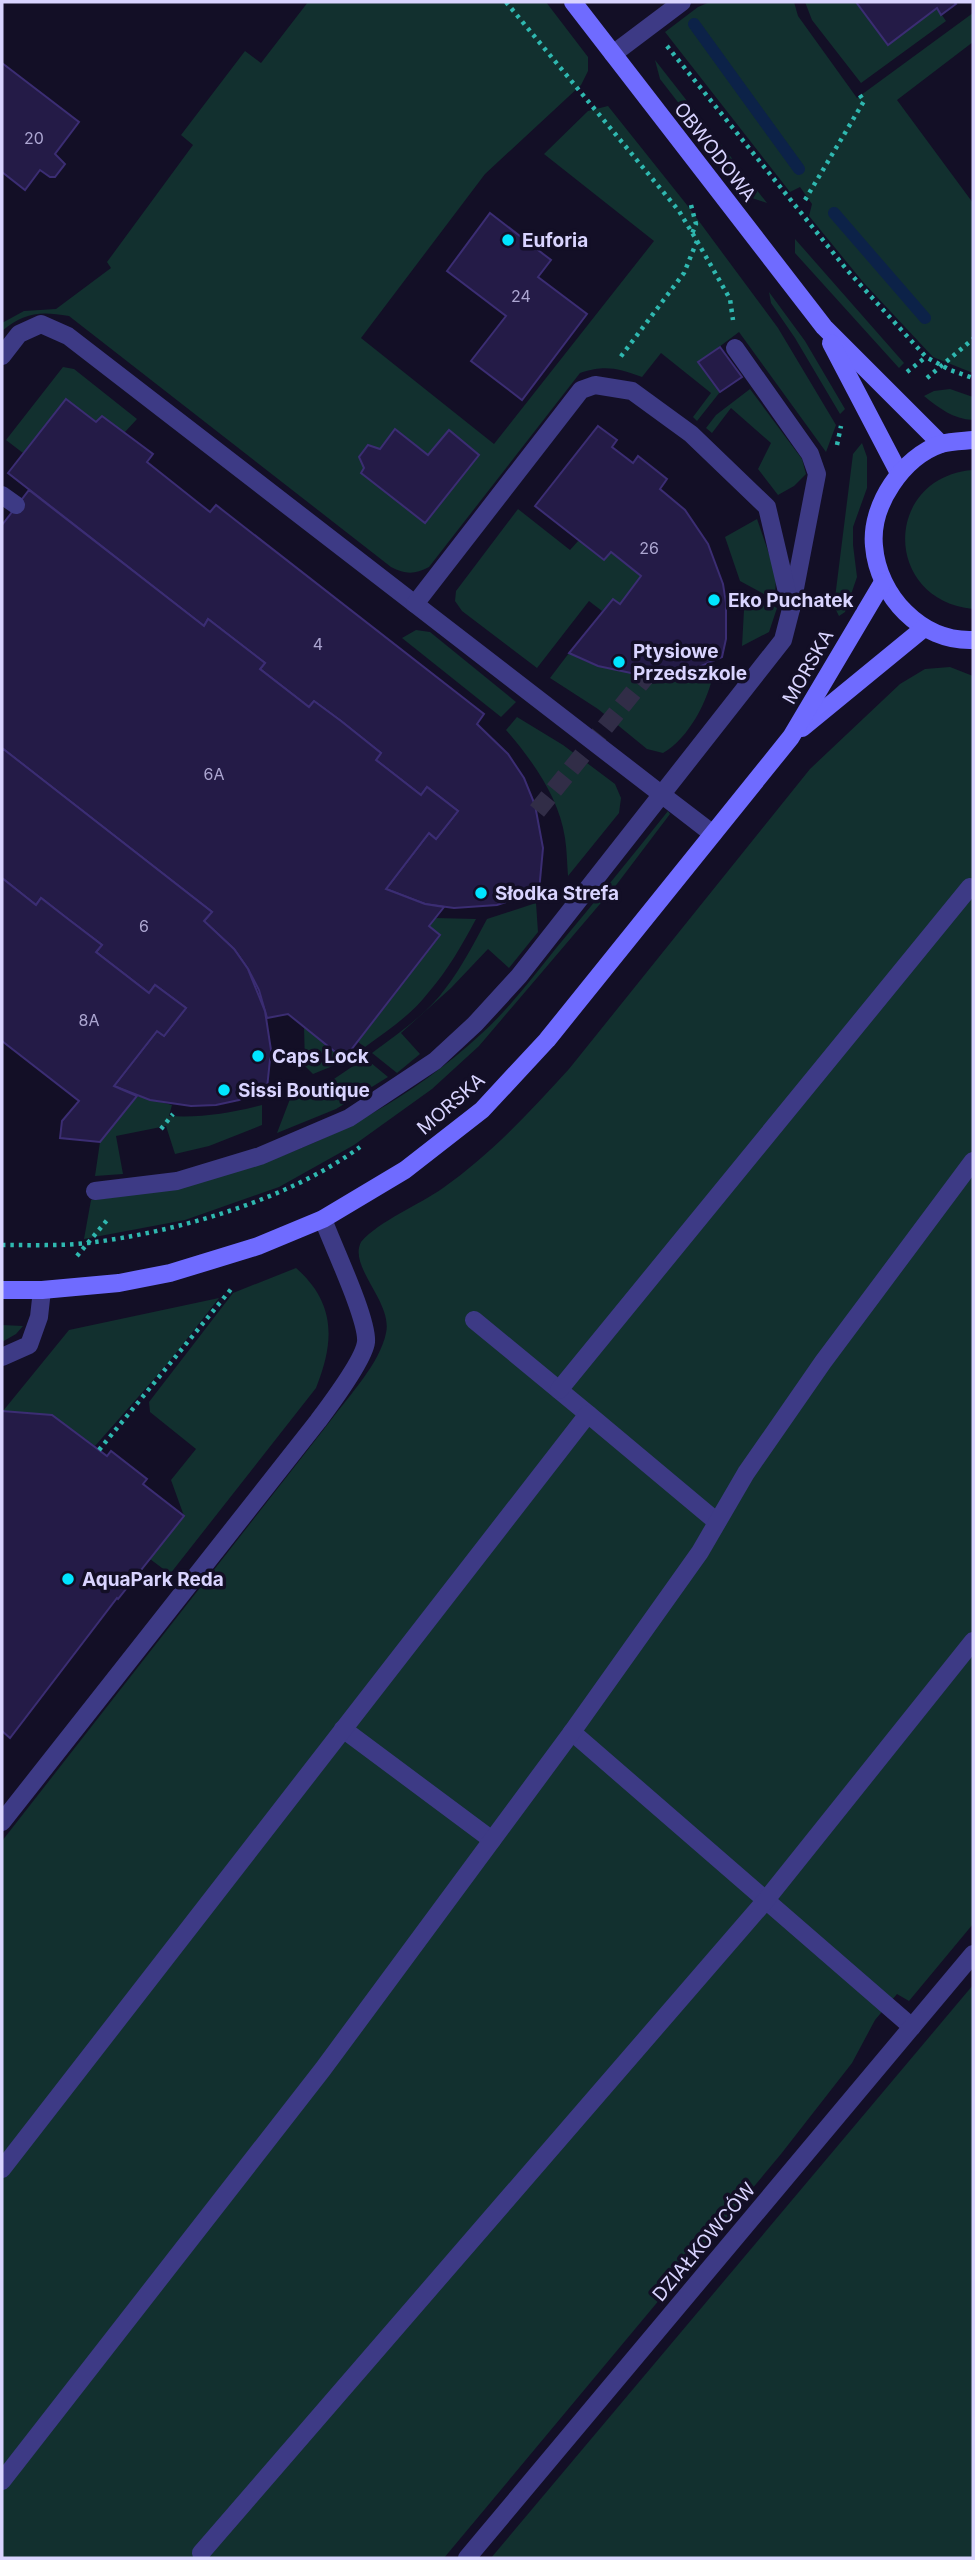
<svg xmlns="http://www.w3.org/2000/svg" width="975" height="2560" viewBox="0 0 975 2560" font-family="Inter,sans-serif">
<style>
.green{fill:#12302f}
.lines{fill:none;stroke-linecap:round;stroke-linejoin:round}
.stream{stroke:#0c2248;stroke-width:12}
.building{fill:#241b47;stroke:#3b2d73;stroke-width:2}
.street-tunnel{stroke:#312d47;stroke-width:18;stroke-dasharray:18 9;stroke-linecap:butt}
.path{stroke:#2fb8b0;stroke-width:4.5;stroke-dasharray:3.5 5;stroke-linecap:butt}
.lane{stroke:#3d3a85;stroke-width:18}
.street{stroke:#3d3a85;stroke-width:18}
.secondary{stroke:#6f6bff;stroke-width:18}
.poi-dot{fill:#00e5ff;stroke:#130f26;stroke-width:2.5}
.labels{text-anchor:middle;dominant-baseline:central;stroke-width:7;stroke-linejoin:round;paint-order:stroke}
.number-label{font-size:16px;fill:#aca6d1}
.street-label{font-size:19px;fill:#d9d4ff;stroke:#130f26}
.poi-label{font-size:19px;font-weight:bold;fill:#d9d4ff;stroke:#130f26;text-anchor:start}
</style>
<rect width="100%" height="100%" fill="#130f26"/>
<!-- green -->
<g class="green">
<path d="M308,2H546L588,57V71L581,85L485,174L361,338L494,444L654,241L544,154L588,111L608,106L687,205L778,328L836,425L826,452L739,332L699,362L720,392L697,421L693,417L711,393L661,353L642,377C616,368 606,365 580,373L429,567C414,575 405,574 391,567L69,316C40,311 25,312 2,331V323L24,311L56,309L111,268L107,262L193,145L181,135L245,51L261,63Z"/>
<path d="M710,2H794L798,16L857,98L973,13V42L897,100L973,203V373L933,357L863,282L809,216L812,204L800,187L790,192L665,32L698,7Z"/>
<path d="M805,2H856L888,44L937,8L946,21L861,83L812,20Z"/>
<path d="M655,60L767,203L752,198L660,79Z"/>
<path d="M795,239L904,363L899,368L795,253Z"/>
<path d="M769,292L805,341L845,409L840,414L795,338L771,303Z"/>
<path d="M63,367L74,369L137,419L124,433L102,416L96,422L66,399L23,453L6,440Z"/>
<path d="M750,389L802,459L806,474L794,486L778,495L758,469L771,443L731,408L712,433L706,428L716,415Z"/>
<path d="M950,389L973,397V420C953,419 939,408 924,396L934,391Z"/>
<path d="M862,443L867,457V488L853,527V545L857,577L845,612L839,616L834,606L853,454Z"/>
<path d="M973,470V609C882,600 883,477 973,470Z"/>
<path d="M518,509L570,550L579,540L604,560L611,552L641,576L620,604L613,599L602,611L589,601L537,668L462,611L455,601L456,591Z"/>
<path d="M757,519L776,574L775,600L740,581L725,537Z"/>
<path d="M741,590L777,608L769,632L742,646L744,610Z"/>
<path d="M416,630L430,632L516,702L501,717L402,638Z"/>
<path d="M569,653C596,669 627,673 658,674L652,684L714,671C708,701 689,738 663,753L647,749L598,709L550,678Z"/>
<path d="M950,667L973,676V1924L909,2001L897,1994L875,2020L852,2063L781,2154L444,2558H2V1841L331,1420C349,1396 380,1363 386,1333C393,1302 348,1267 361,1242C379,1221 419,1205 443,1188C490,1155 530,1112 569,1069L810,769L900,684L925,669Z"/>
<path d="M517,717L563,745L615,784L621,798L619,813L568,876C567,864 567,851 565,838C559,797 532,760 506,730Z"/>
<path d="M668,811L670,814L617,884L479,1046L432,1089L354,1145L279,1187L185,1220L84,1239L91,1200C235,1185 372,1134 480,1035C509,1009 533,977 557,947C595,902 632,856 668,811Z"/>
<path d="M536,903L538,932L509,968L488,949L451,988L401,1033L420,1054L397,1073L372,1053C396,1035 428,1013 445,989C462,967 474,943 487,919Z"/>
<path d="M435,918L476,919C462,945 448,970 428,993C411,1015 387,1031 365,1047L358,1042L440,935L429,926Z"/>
<path d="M304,1026L344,1058L351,1050L354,1054L345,1061L313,1074L305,1066Z"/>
<path d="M365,1058L388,1077L336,1109L277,1133L290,1099L331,1081Z"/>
<path d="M137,1096L172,1105L169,1116C202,1118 231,1113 262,1105V1125L209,1146L175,1154L166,1126L116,1136L123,1174L95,1176L100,1142Z"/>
<path d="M296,1268C337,1304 334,1343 316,1388L170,1574L150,1559L184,1516L171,1480L196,1449L150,1412L149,1402L233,1293Z"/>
<path d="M219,1298L168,1363L95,1446L52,1415L3,1411L69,1330Z"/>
<path d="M2,1325L23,1326L16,1334L2,1342Z"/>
<path d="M973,1985V2558H491Z"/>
</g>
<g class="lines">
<!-- stream -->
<g class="stream">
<path d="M694,24L799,169"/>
<path d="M834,213L925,318"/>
</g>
</g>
<!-- building -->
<g class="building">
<path d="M856,2H954L956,4L941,15L937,8L888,45Z"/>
<path d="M2,63L79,122L55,154L65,164L55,177H50L40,170L25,190L2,172Z"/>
<path d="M490,213L551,260L538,277L587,314L522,400L471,361L506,316L447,271Z"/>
<path d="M720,347L742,377L720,392L698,362Z"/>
<path d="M66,399L96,422L102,416L153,454L147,462L196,501L210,512L216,505L484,714L477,724L508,754L524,778L535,805L543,848L539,891L497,905L454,908L425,904L386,889L429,833L436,839L458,811L427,787L421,795L376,760L381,753L341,721L314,701L309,707L260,669L265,663L208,619L204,626L8,473Z"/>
<path d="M598,426L617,440L612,447L633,463L638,456L667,479L660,489L685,510L708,544L723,584L726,603V639L722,657L699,667L658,674L631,673L598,666L569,653L613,599L620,604L641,576L611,552L604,560L535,506Z"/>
<path d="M395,429L428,455L449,430L479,455L425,523L361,473L364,468L359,457L368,445L380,449Z"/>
<path d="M29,490L204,626L208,619L265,663L260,669L309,707L314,701L341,721L381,753L376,760L421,795L427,787L458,811L436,839L429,833L386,889L425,904L444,907L429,926L440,935L344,1059L288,1014L267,1018L259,990L248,969L234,949L204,921L212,912L2,748V525Z"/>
<path d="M2,748L212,912L204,921L234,949L248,969L265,1011L271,1050L267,1088L239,1100L216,1105L191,1106L150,1100L114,1086L157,1031L164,1036L186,1008L155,985L149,993L96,952L102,945L68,919L41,898L36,905L2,878Z"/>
<path d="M2,878L36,905L41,898L68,919L102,945L96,952L149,993L155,985L186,1008L164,1036L157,1031L114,1086L137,1096L100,1142L60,1138L62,1121L79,1101L2,1041Z"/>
<path d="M2,1411L52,1415L107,1456L111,1451L147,1479L143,1484L184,1516L118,1599L117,1598L10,1738L2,1731Z"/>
</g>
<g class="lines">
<!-- street-tunnel -->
<path class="street-tunnel" d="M537,811L648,674"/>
<!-- path -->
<g class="path">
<path d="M506,2L679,211L697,241L684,273L619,359"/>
<path d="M667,46L847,270L926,357L950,370L973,378"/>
<path d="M805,200L864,101L857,91"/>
<path d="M691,205L696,224L692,234"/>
<path d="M697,241L730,299L733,320"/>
<path d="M907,372L926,357"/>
<path d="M927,378L973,339"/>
<path d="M837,445L841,426"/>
<path d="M161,1129L173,1114"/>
<path d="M2,1245C30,1245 60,1246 88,1243C176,1232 288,1200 360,1147"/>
<path d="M77,1256L108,1219"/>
<path d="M99,1450L232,1288"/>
</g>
<!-- lane -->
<g class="lane">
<path d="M613,54L682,2"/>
<path d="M735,348L810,454L817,474L791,609"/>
<path d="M2,356L19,334L41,324L68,336L415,604"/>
<path d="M2,495L16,505"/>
<path d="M474,1320L588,1414"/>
<path d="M2,1357L29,1345L39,1317L42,1290"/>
<path d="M559,1390L970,887"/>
<path d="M343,1729L492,1840"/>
<path d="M572,1732L912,2027"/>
<path d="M2,1822L318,1421C330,1405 364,1360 366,1342C368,1319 332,1244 323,1219"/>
<path d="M2,2169L588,1414L717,1522"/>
<path d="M2,2481L323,2069L572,1732L700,1552L746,1473L823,1362L973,1161"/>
<path d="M201,2553L766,1900L973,1641"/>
<path d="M467,2558L973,1954"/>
</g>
<!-- street -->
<path class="street" d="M95,1191L177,1181L260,1156L349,1118L435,1061L475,1024L519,976L783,640L791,609L767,507L691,434L632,391L595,385L581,390L415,604L661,794L713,834"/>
<!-- secondary -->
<g class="secondary">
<path d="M573,2L824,327L941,444"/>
<path d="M831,343L899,473"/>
<path d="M973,440C963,441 951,441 941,444C903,457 870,505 874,546C878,596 921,642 973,640"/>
<path d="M802,728L924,628"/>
<path d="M2,1290H42L119,1283L170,1273L258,1246L323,1219L405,1170L482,1110L547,1040L791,737L883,582"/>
</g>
</g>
<!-- markers -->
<g class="poi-dot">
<circle cx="508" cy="240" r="7"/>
<circle cx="714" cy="600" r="7"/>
<circle cx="619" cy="662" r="7"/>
<circle cx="481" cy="893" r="7"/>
<circle cx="258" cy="1056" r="7"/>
<circle cx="224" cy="1090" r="7"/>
<circle cx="68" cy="1579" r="7"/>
</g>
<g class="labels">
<!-- number labels -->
<g class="number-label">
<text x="34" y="138">20</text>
<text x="521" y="296">24</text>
<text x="649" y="548">26</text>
<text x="318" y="644">4</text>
<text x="214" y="774">6A</text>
<text x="144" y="926">6</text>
<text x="89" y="1020">8A</text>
</g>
<!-- street labels -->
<g class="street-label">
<text transform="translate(715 152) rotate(52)">OBWODOWA</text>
<text transform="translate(808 667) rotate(-60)">MORSKA</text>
<text transform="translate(451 1104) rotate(-41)">MORSKA</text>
<text transform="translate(704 2242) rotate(-50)">DZIAŁKOWCÓW</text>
</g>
<!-- poi labels -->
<g class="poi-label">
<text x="522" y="240">Euforia</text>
<text x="728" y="600">Eko Puchatek</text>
<text x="633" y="651">Ptysiowe<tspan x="633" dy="22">Przedszkole</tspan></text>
<text x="495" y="893">Słodka Strefa</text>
<text x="272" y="1056">Caps Lock</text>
<text x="238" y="1090">Sissi Boutique</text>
<text x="82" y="1579">AquaPark Reda</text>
</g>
</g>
<!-- border -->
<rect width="975" height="2560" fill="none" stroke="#d9d4ff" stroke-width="7"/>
</svg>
